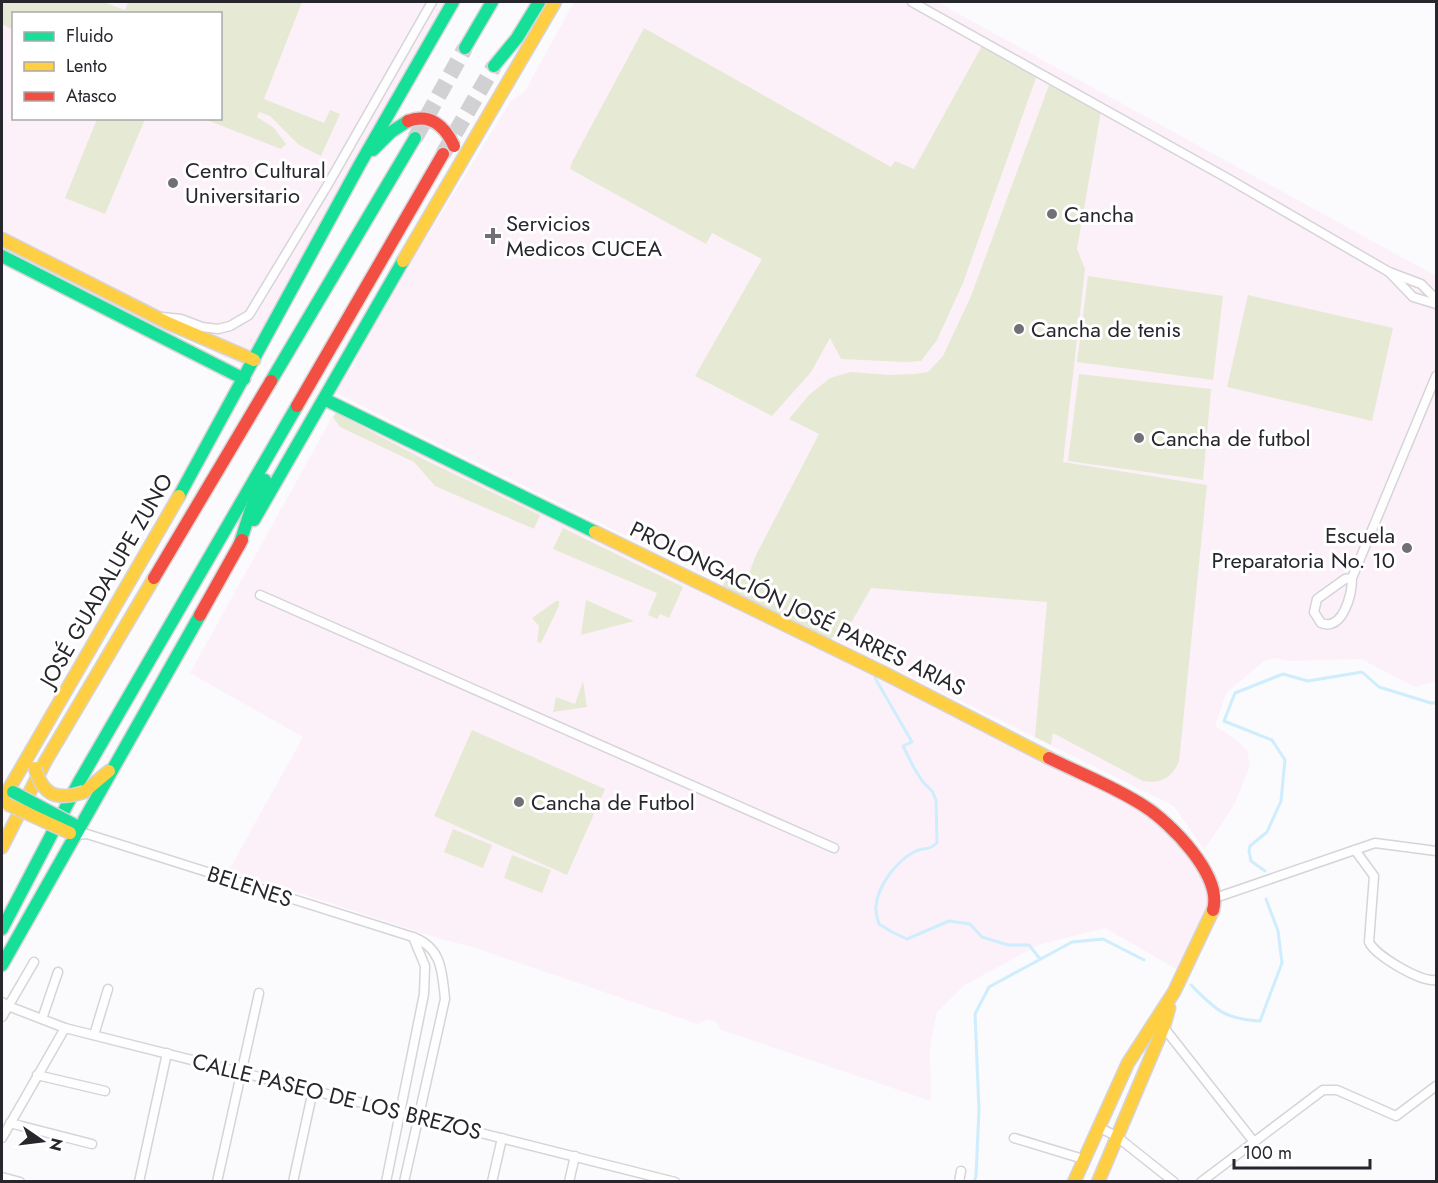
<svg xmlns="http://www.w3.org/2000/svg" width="1438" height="1183" viewBox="0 0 1438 1183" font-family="Jost,sans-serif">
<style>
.education{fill:#fdf1f9;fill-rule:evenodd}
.green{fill:#e6e9d4}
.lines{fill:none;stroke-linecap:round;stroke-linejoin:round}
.stream{stroke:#ceedfd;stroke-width:3}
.highway-tunnel{stroke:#d1d0d3;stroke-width:16;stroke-dasharray:16 8;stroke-linecap:butt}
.street-casing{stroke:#d6d4d8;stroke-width:11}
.fast-casing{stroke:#d6d4d8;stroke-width:15}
.slow-casing{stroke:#d6d4d8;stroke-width:15}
.jam-casing{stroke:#d6d4d8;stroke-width:15}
.street{stroke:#fefeff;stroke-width:8}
.fast{stroke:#16e098;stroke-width:12}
.slow{stroke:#ffcf43;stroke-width:12}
.jam{stroke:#f24e42;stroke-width:12}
.fast-bridge-casing{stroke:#d6d4d8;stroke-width:15;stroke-linecap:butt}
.slow-bridge-casing{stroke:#d6d4d8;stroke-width:15;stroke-linecap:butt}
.jam-bridge-casing{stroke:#d6d4d8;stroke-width:15;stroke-linecap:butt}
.fast-bridge{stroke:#16e098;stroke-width:12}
.slow-bridge{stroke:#ffcf43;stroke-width:12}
.jam-bridge{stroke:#f24e42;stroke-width:12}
.poi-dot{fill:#727075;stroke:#fff;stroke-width:2}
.labels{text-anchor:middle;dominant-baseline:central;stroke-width:6;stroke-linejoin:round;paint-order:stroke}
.poi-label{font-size:22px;fill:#28262d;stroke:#fff;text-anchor:start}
.street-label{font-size:22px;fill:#28262d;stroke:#fff}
</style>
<rect width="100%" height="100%" fill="#fbfafc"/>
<!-- education -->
<g class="education">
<path d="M2,2H446L242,366L2,247ZM14,14H220V118H14Z"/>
<path d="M574,2H937L1436,276V681L1415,687L1361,659L1291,661L1274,658L1264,661L1226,693L1215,726L1234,738L1247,750L1250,766L1235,803L1204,850L1174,806L332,391L353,367L359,352L405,272L511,101L525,91Z"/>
<path d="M335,412L846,662L950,711L1142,808L1169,830L1210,886L1208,904L1178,970L1105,928L1038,945L965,985L937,1012L930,1046L931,1101L721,1030L715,1021L707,1019L698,1024L472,947L434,937L229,870L303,737L190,673Z"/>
</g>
<!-- green -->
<g class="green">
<path d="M2,2H103L125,10L128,2H302L264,99L324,123L330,110L340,114L321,156L299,145L270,116L259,112L257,117L274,128L286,144L281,149L204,119L220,118V14H14L13,30L2,24Z"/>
<path d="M644,28L891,167L895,161L914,169L983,44L1037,75L963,283L937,340L921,361L906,362L841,359L830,338L811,372L772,416L695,376L762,259L712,233L706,244L570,169L572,162Z"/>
<path d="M1049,85L1101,111L1077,249L1085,269L1063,462L1207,485L1179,762C1171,778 1161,784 1143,781L1053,733L1051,745L1035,737L1047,602L871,588L848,628L838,632L830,640L722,587L730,571L749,574L755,557L819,434L789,419L809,395L830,378L851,372L890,375L915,374L928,372L943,356L971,296Z"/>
<path d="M97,119H145L105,214L65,198Z"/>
<path d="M1088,276L1223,296L1213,380L1077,362Z"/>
<path d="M1248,295L1393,328L1372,421L1227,387Z"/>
<path d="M1079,374L1211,389L1203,480L1068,461Z"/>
<path d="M336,413L425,460L540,515L534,529L435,486L414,462L340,427L333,417Z"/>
<path d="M563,528L683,587L669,618L660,614L657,619L648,615L657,593L553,549Z"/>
<path d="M586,600L634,621L581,635Z"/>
<path d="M556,601H559V606L541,643L537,642L539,626L532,618Z"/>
<path d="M583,681L587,707L553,712L556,697L575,704Z"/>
<path d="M472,730L605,789L567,875L434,816Z"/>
<path d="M453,829L492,845L483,868L444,852Z"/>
<path d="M512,855L551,870L542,893L504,878Z"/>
</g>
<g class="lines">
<!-- stream -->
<g class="stream">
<path d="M875,678L912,742L903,746L914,768L923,782L932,791L936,800L937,843C928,851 926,847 916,851C897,860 878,885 876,906C875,912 877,918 879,924L892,932L907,939L949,921L970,924L982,937L1008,945H1029L1040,959"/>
<path d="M1265,871L1251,861L1249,851L1250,846L1267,832L1281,801L1285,760L1272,740L1224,721L1235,693L1283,674L1308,681L1362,672L1379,687L1431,703H1436"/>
<path d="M1191,985C1216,1010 1224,1019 1260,1021L1282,963L1278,931L1266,899"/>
<path d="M974,1182L976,1176L979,1110L975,1014L989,987L1072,942L1103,939L1144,960"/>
</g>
<!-- highway-tunnel -->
<g class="highway-tunnel">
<path d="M415,138L465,48"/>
<path d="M443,154L494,66"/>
</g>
<defs>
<g id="street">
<path d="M912,2L1227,178L1389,272L1421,284L1436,299"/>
<path d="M1389,272L1413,297L1436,304"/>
<path d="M162,317L181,319L202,327L218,329L230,326L249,315L327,186L432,2"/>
<path d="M1352,578L1345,579L1317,599L1314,612L1321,623C1343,632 1352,594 1352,578L1436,376"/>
<path d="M260,595L834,848"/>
<path d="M75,835L87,834L413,937C442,948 442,971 445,999L404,1182"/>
<path d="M1355,850L1374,876L1369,942C1376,956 1420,982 1436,980"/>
<path d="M1215,898L1375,843L1436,851"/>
<path d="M2,1002L8,1006L65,1028L675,1182"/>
<path d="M2,1017L34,962"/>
<path d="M42,1019L58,972"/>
<path d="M1161,1024L1254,1142"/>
<path d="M94,1035L108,989"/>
<path d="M37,1075L105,1091"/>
<path d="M10,1123L92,1144"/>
<path d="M1098,1127L1116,1136L1174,1182"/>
<path d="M2,1138L65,1028"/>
<path d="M1014,1138L1083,1159"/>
<path d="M2,1177L20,1182"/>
<path d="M139,1182L167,1053"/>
<path d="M217,1182L259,993"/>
<path d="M293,1182L313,1090"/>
<path d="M386,1182L424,994L425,966L413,937"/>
<path d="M492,1182L502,1138"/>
<path d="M569,1182L575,1156"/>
<path d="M959,1182L961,1171"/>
<path d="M1201,1182L1323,1090H1337L1396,1116L1436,1086"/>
</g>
<g id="fast">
<path d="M465,48L492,2"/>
<path d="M494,66L517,38L539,2"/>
<path d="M373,150L391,132L408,121"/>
<path d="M2,256L244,379"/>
<path d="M271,381L415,138"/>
<path d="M324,399L595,532"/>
<path d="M179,496L360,164L453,2"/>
<path d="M254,520L403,261"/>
<path d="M239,546L250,512L265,480"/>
<path d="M2,929L79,782L297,406"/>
<path d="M2,965L200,615"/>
</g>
<g id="slow">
<path d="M2,239L168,323L254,360"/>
<path d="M403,261L555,2"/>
<path d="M595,532L886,674L1049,758"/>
<path d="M84,792L109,771"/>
<path d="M2,801L179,496"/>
<path d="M2,847L45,762L154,578"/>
<path d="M1074,1182L1128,1063L1174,992L1213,910"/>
<path d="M1098,1182L1164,1026L1169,1008"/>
</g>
<g id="jam">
<path d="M297,406L443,154"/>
<path d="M154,578L271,381"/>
<path d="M200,615L242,540"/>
<path d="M1049,758C1081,774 1115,787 1144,806C1171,823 1223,876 1213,910"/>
</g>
</defs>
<!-- street casing -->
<use href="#street" class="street-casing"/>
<!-- fast casing -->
<use href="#fast" class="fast-casing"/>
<!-- slow casing -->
<use href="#slow" class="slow-casing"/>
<!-- jam casing -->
<use href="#jam" class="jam-casing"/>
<!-- street -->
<use href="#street" class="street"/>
<!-- fast -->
<use href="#fast" class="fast"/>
<!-- slow -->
<use href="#slow" class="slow"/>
<!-- jam -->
<use href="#jam" class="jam"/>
<defs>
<path id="fast-bridge" d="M13,792L75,825"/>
<g id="slow-bridge">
<path d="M35,768C43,796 57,801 84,792"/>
<path d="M7,804L70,833"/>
</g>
<path id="jam-bridge" d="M408,121C430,113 445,126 454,146"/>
</defs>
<!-- fast-bridge casing -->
<use href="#fast-bridge" class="fast-bridge-casing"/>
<!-- slow-bridge casing -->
<use href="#slow-bridge" class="slow-bridge-casing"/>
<!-- jam-bridge casing -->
<use href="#jam-bridge" class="jam-bridge-casing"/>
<!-- fast-bridge -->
<use href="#fast-bridge" class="fast-bridge"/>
<!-- slow-bridge -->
<use href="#slow-bridge" class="slow-bridge"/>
<!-- jam-bridge -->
<use href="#jam-bridge" class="jam-bridge"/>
</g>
<!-- markers -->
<g class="poi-dot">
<circle cx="173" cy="183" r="6"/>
<circle cx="1052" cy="214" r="6"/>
<path d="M490 227h6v6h6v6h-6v6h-6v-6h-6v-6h6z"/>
<circle cx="1019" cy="329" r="6"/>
<circle cx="1139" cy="438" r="6"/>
<circle cx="1407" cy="548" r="6"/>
<circle cx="519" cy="802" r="6"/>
</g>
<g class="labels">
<!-- poi labels -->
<g class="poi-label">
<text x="185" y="170">Centro Cultural<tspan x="185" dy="25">Universitario</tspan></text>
<text x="1064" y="214">Cancha</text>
<text x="506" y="223">Servicios<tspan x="506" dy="25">Medicos CUCEA</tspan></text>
<text x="1031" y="329">Cancha de tenis</text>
<text x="1151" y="438">Cancha de futbol</text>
<text x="1395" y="535" text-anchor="end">Escuela<tspan x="1395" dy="25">Preparatoria No. 10</tspan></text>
<text x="531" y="802">Cancha de Futbol</text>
</g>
<!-- street labels -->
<g class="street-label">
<text transform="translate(106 580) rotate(-60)">JOSÉ GUADALUPE ZUNO</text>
<text transform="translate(798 608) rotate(26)">PROLONGACIÓN JOSÉ PARRES ARIAS</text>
<text transform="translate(250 886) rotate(18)">BELENES</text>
<text transform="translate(337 1096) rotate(14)">CALLE PASEO DE LOS BREZOS</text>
</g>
</g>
<!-- border -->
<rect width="1438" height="1183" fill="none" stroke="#28262d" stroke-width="6"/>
<!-- legend -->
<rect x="12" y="12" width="210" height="108" fill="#ffffff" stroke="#a9a8ab" stroke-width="1.5"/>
<rect x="24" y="32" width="30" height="9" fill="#16e098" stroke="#a9a8ab" stroke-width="1.5"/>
<text x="66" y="42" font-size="18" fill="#28262d">Fluido</text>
<rect x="24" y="62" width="30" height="9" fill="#ffcf43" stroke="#a9a8ab" stroke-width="1.5"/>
<text x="66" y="72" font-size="18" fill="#28262d">Lento</text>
<rect x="24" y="92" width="30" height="9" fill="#f24e42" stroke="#a9a8ab" stroke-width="1.5"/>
<text x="66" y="102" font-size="18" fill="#28262d">Atasco</text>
<!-- north arrow -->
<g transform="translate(42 1141) rotate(104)" stroke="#ffffff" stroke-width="4.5" paint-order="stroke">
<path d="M0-4.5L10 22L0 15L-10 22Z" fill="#28262d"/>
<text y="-9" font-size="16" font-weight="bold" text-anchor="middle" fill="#28262d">N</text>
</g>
<!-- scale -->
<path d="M1234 1159v9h136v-9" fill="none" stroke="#28262d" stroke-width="3"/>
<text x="1243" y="1159" font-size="18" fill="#28262d" stroke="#ffffff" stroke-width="4.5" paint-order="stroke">100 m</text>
</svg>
